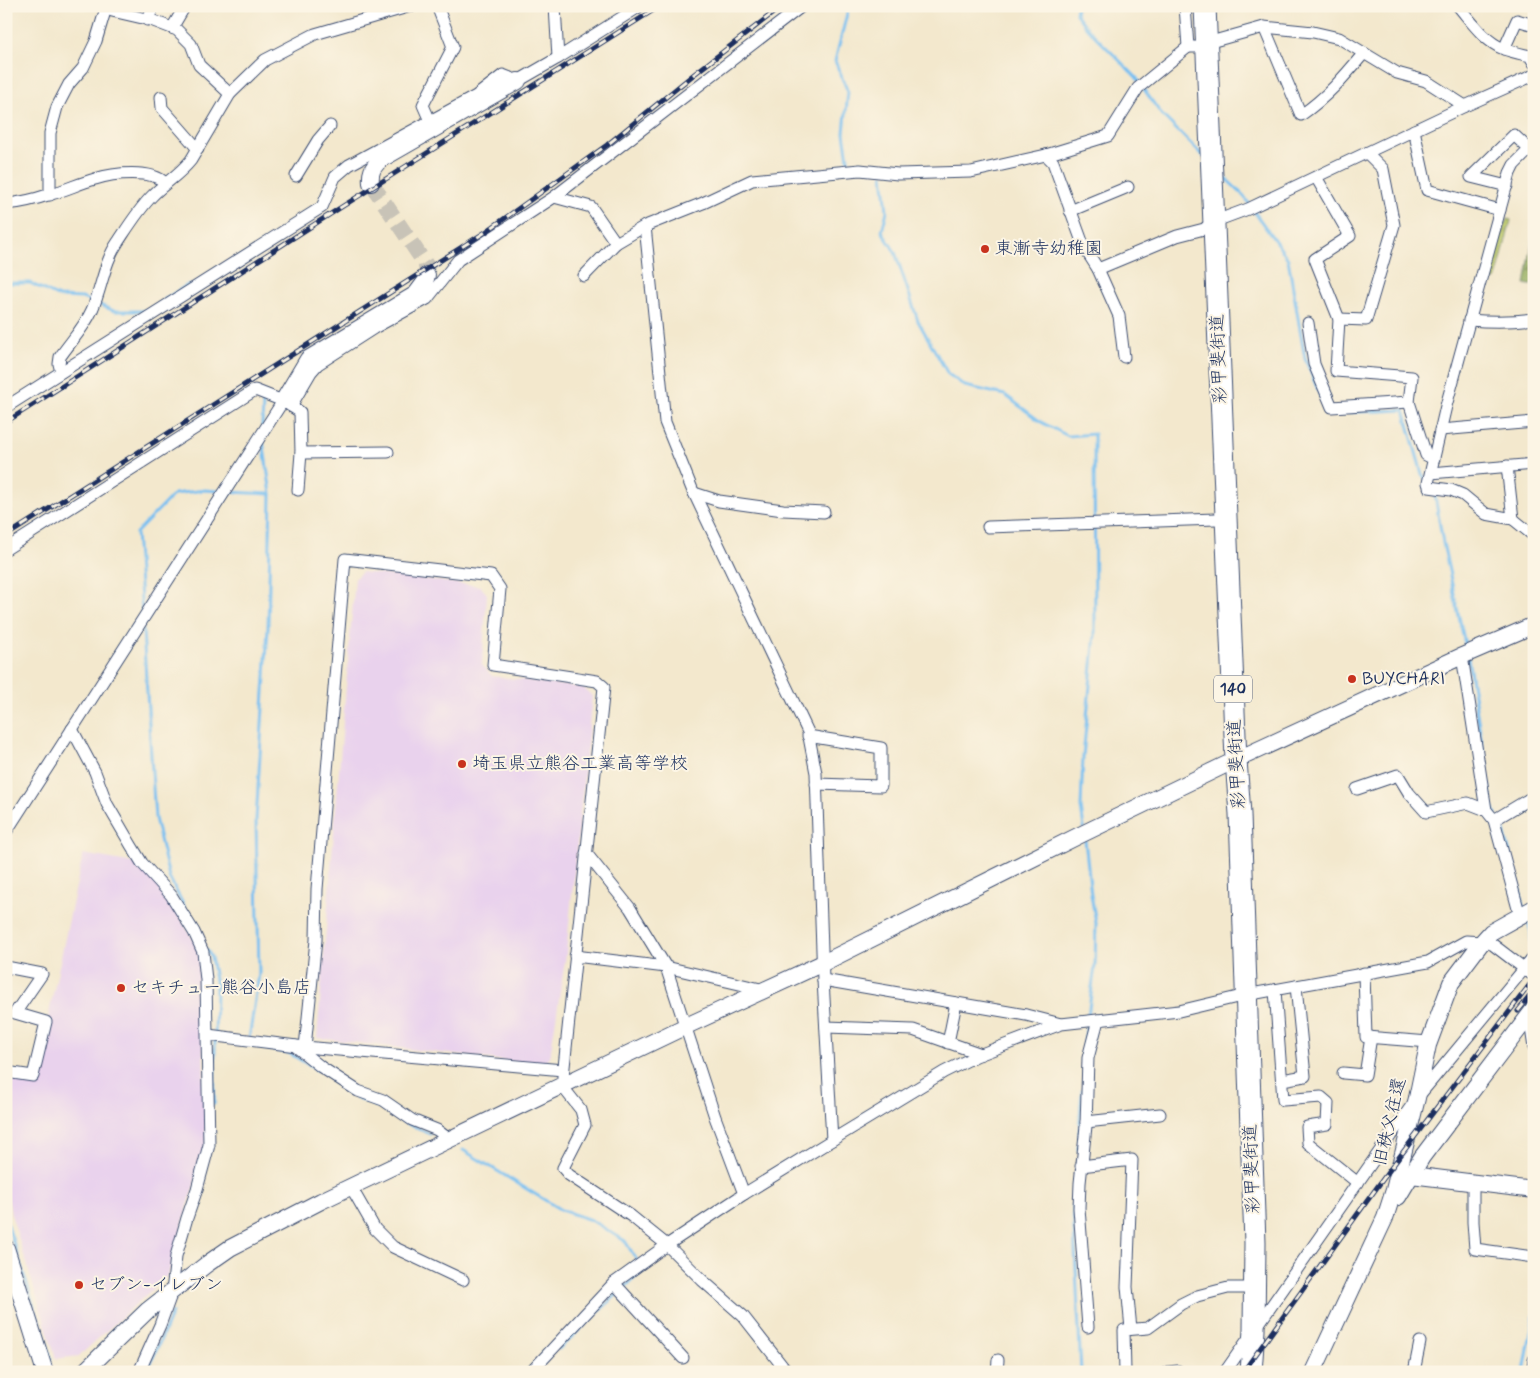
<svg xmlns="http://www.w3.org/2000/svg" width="1540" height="1378" viewBox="0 0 1540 1378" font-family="Mynerve,'Klee One',sans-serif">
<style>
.built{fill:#e9d2ed}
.grass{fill:url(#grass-tufts);stroke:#6c7c65}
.forest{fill:url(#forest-firs);stroke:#586e5f}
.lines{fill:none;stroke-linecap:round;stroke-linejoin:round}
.stream{stroke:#79c0f1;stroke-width:3}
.secondary-tunnel{stroke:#c8c3b7;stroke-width:16;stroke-dasharray:16 8;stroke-linecap:butt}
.street-casing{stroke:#3b4b6f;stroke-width:13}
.secondary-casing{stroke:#3b4b6f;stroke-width:18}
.highway-casing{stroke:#3b4b6f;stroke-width:23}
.street{stroke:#fff;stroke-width:11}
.secondary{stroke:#fff;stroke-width:16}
.highway{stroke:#fff;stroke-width:21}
.rail-casing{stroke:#1b2f5e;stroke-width:5}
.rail{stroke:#fcf5e5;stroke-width:3;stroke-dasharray:9;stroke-linecap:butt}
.poi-dot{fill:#c8321e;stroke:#fcf5e5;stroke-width:2}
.labels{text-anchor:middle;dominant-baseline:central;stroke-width:4;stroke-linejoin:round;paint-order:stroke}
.shield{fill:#fcf5e5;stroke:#5e6a86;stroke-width:1}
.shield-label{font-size:16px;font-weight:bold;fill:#1b2f5e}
.poi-label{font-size:18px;fill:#1b2f5e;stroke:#fcf5e5;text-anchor:start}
.street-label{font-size:18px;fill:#1b2f5e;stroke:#fcf5e5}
</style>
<defs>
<pattern id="grass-tufts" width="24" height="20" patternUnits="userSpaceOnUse" patternTransform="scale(1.25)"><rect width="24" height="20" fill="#beca6c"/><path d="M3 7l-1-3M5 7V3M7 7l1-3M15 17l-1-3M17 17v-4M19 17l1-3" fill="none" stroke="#a3ae60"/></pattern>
<pattern id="forest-firs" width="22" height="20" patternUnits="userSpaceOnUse" patternTransform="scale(1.25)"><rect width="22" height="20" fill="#96ae60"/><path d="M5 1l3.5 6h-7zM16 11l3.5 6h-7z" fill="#7a8e52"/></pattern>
</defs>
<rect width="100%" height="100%" fill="#fcf5e5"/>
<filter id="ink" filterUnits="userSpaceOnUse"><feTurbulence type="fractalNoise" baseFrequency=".02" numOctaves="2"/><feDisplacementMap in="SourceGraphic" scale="10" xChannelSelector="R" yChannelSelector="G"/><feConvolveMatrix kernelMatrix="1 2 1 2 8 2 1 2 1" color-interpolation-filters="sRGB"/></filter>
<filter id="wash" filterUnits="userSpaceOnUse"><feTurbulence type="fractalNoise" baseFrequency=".0096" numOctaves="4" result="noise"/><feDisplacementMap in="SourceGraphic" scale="20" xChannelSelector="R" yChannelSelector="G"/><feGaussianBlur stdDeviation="1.12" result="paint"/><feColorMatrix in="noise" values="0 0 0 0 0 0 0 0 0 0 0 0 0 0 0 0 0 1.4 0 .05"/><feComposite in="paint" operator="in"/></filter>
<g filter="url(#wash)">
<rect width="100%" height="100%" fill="#f3e8cd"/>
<!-- built -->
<g class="built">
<path d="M362,572L480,586L487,594L482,665L492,676L584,688L592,696L566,954L550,1057L541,1065L317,1038L355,578Z"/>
<path d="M83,854L139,864L166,892L200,952L206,1143L168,1275L79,1356L56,1359L11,1214L6,1187V1075L35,1079Z"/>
</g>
<!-- grass -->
<path class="grass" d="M1507,219L1511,220L1496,280L1489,279L1485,288H1483Z"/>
<!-- forest -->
<path class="forest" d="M1534,230V285H1525Z"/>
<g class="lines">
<!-- stream -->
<g class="stream">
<path d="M849,6L835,61L848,92L844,133L849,166H851"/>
<path d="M1077,6L1076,14L1088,29L1136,77L1140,83"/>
<path d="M1143,88L1161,114L1203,156"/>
<path d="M1220,173L1244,196L1250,205"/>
<path d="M883,175L887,211L882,231L895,252L918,321L948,374L965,386L1005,395L1041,422L1068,436L1094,434L1095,634L1083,757L1081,807L1084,828"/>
<path d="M1253,210L1288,259L1305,359L1323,402L1331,413L1404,410L1422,474L1426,480"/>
<path d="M6,283H30L59,297L82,298L92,302"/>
<path d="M165,299L189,284L191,286"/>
<path d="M98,304L114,311H148"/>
<path d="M260,397L263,403L262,426"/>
<path d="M1431,490L1435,496L1443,543L1466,649"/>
<path d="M230,492L271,494"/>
<path d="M142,612L136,533L174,494L205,490L218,491"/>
<path d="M143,630L155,818L169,877L184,906"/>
<path d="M1468,658L1492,806L1496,814"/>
<path d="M1500,822L1504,831L1524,907"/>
<path d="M1527,918L1531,932L1532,956"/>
<path d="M207,950L211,957L216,986L214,1104"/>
<path d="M1533,980L1534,992"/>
<path d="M249,1039L259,974L256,820L268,628L271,494L263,441"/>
<path d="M258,1047L289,1053L317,1070"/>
<path d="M1084,1054L1085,1037L1095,966L1096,923L1091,895L1085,840"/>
<path d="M345,1089L356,1097L382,1108L406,1123L430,1134"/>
<path d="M1078,1149L1082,1090"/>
<path d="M463,1150L561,1210L591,1220L625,1241L643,1270L559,1349"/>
<path d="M1074,1198L1073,1207L1081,1372"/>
<path d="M6,1220L51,1358"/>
<path d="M147,1372L172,1313"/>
<path d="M1524,1372L1534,1315"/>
</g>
</g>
</g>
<g filter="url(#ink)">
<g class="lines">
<!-- secondary-tunnel -->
<path class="secondary-tunnel" d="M371,183L426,265L427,275"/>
<defs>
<g id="street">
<path d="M103,6L112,11L151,20L177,30L191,44L199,65L230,94"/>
<path d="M555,6L558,58"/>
<path d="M1185,6L1188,47H1195"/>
<path d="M1458,6C1471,21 1485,42 1504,49C1512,52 1522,54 1530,56L1534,63"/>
<path d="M147,20L154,6"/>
<path d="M1264,27L1301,115C1327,97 1344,77 1364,53"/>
<path d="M172,28L185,6"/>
<path d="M1207,43L1264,27L1313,32L1339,38L1397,73L1426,81L1465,106"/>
<path d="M1504,49L1517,20L1534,25"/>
<path d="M161,97L162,108L198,149"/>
<path d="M430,121L423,105L453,47L437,6"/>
<path d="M1414,130L1427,190L1500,210"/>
<path d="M1046,155L1108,136L1138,88L1188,47"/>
<path d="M296,176L318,140L330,126"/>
<path d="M1316,177L1350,236L1315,259L1339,319L1336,371L1412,377L1409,402L1426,455L1434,459"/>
<path d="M1507,186L1471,177L1514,135L1530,150"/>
<path d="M50,195V133L57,107L69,84L83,68L96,41L106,8"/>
<path d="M554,197L591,207L616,243L645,226L703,203L752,180L860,170L898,174L971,172L1046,155L1053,162L1084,247L1098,269L1177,236L1204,229L1213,222L1248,209L1465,106L1534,75"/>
<path d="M6,204C22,203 36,199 51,194C66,190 80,183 95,179C113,173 152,169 165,183"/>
<path d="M1070,211L1128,187"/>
<path d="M645,226L665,422L692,489L808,732L816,773L823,980L832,1140"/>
<path d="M1098,269L1119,316L1124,357"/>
<path d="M584,276L616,243"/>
<path d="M1339,319L1366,320L1394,225L1383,169L1367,153"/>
<path d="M1469,320C1493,322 1511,322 1534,319"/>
<path d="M1308,323L1314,364L1332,407L1409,402"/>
<path d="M61,372L59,364L60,357C71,341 84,328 92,310C102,288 104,262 118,242C128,227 139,209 152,196C165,183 180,174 191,160L230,94L265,60L315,34L411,6"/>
<path d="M291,406L300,412L301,453L298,490"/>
<path d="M6,407L322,207L335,177L349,165L476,96L503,75L518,81L558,58L640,6"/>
<path d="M1440,430L1534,422"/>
<path d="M301,453L388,452"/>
<path d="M1431,473L1534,464"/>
<path d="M1428,483L1446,406L1510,173L1514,165L1534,145"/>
<path d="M1429,487L1451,490L1463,495L1486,514L1513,519L1507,466"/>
<path d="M694,493L719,501L783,510L824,512"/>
<path d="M1513,519L1534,536"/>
<path d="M988,527L1216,519"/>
<path d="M6,549L255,390L283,401L291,406L311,372L318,364L374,328L427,299L458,260L554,197L802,6"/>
<path d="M1462,656L1486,810L1494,820L1520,916"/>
<path d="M72,729L95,772L107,804L131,845L142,863L171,895L194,932L203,952L206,980L209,1145L197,1189L187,1218L176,1256L172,1292L160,1325L139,1372"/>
<path d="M808,736L881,748V786L816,784"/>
<path d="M1357,789L1398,775L1409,793L1426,812L1468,803L1486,810"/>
<path d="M1494,820L1534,796"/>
<path d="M6,832L283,401"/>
<path d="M586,853L630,908L666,967L715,1117L744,1194"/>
<path d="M575,956L666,967L765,990"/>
<path d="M6,967L42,974L15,1013L46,1022L33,1076L6,1072"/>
<path d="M1364,973L1366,1037L1429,1042"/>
<path d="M823,980L1026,1015L1061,1024"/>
<path d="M1275,990L1283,1100L1321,1097L1328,1103L1327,1124L1307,1127L1308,1143L1358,1183"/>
<path d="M1524,1021L1531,1028L1534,1048"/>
<path d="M826,1027L913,1030L981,1054"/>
<path d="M208,1035L305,1047L563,1070"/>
<path d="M948,1043L956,1003"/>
<path d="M295,1046L321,1067L358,1091L383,1100L412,1120L437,1130L450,1140"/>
<path d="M305,1047L316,940L317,889L345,559L491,576L500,589L493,665L597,681L604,687L562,1086L581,1110L585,1125L563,1168L569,1175L631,1216L667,1245L702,1280L743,1316L787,1372"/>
<path d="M1343,1073L1365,1075L1371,1037"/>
<path d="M1282,1080L1305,1076L1296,986"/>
<path d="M1086,1122L1160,1114"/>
<path d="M1081,1166L1132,1160L1127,1287L1131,1329"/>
<path d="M1473,1182V1222L1475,1249L1534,1257"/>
<path d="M351,1187L375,1229L393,1247L463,1280"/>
<path d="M614,1283L683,1358"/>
<path d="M1088,1327L1079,1208L1080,1183L1086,1126L1088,1058L1098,1020"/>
<path d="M531,1372L614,1283L667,1245L744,1194L832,1140L944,1072L976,1056L1061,1024L1179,1011L1246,995L1428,962L1466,941L1482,942L1492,944L1534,976"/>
<path d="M997,1372L998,1360"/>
<path d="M1125,1372L1124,1330L1148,1328L1181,1304L1197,1296L1228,1288H1254"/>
<path d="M1168,1372L1178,1371"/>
<path d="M1225,1372L1417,1098L1534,957"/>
<path d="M1414,1372L1420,1342"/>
<path d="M1532,1372L1534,1360"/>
</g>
<g id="secondary">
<path d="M371,183C370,173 372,168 380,160L518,81"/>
<path d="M283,401L308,359L416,294L425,282L427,275"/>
<path d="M1411,1175L1534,1190"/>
<path d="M1398,1197L1422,1157L1534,1009"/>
<path d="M6,1248L45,1372"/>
<path d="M84,1372L148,1310L207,1264L230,1248L259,1233L321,1201L684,1027L823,963L1078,836L1225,765L1462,656L1534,625"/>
<path d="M1313,1372L1385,1218L1394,1190L1417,1098L1428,1045L1451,983L1482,942L1491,932L1534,908"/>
</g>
<path id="highway" d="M1205,6L1236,760L1240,814L1255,1243L1254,1330L1251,1372"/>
</defs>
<!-- street casing -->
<use href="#street" class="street-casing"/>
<!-- secondary casing -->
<use href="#secondary" class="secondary-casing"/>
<!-- highway casing -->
<use href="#highway" class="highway-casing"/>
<!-- street -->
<use href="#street" class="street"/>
<!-- secondary -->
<use href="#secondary" class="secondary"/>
<!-- highway -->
<use href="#highway" class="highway"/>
<defs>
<g id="rail">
<path d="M6,422L343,206L660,6"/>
<path d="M6,536L487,231L607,145L693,75L782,6"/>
<path d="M1518,1011L1534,991"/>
<path d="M1243,1372L1391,1168L1534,979"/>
</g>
</defs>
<!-- rail casing -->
<use href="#rail" class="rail-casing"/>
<!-- rail -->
<use href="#rail" class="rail"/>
</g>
</g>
<!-- markers -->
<g class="poi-dot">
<circle cx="985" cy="249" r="5"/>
<circle cx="1352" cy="679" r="5"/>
<circle cx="462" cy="764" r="5"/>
<circle cx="121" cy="988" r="5"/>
<circle cx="79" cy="1285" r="5"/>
</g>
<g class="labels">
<!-- shield labels -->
<rect class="shield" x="1214" y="675.5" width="38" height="27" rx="4"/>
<g class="shield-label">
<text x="1233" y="689">140</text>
</g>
<!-- poi labels -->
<g class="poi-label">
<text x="995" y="249">東漸寺幼稚園</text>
<text x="1362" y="679">BUYCHARI</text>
<text x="472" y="764">埼玉県立熊谷工業高等学校</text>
<text x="131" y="988">セキチュー熊谷小島店</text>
<text x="89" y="1285">セブン-イレブン</text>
</g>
<!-- street labels -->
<g class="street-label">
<text transform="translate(1219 359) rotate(-92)">彩甲斐街道</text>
<text transform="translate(1237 764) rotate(-93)">彩甲斐街道</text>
<text transform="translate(1390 1122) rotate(-77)">旧秩父往還</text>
<text transform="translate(1252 1169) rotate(-92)">彩甲斐街道</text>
</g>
</g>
<!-- margin -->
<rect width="1540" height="1378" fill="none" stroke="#fcf5e5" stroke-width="25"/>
</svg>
